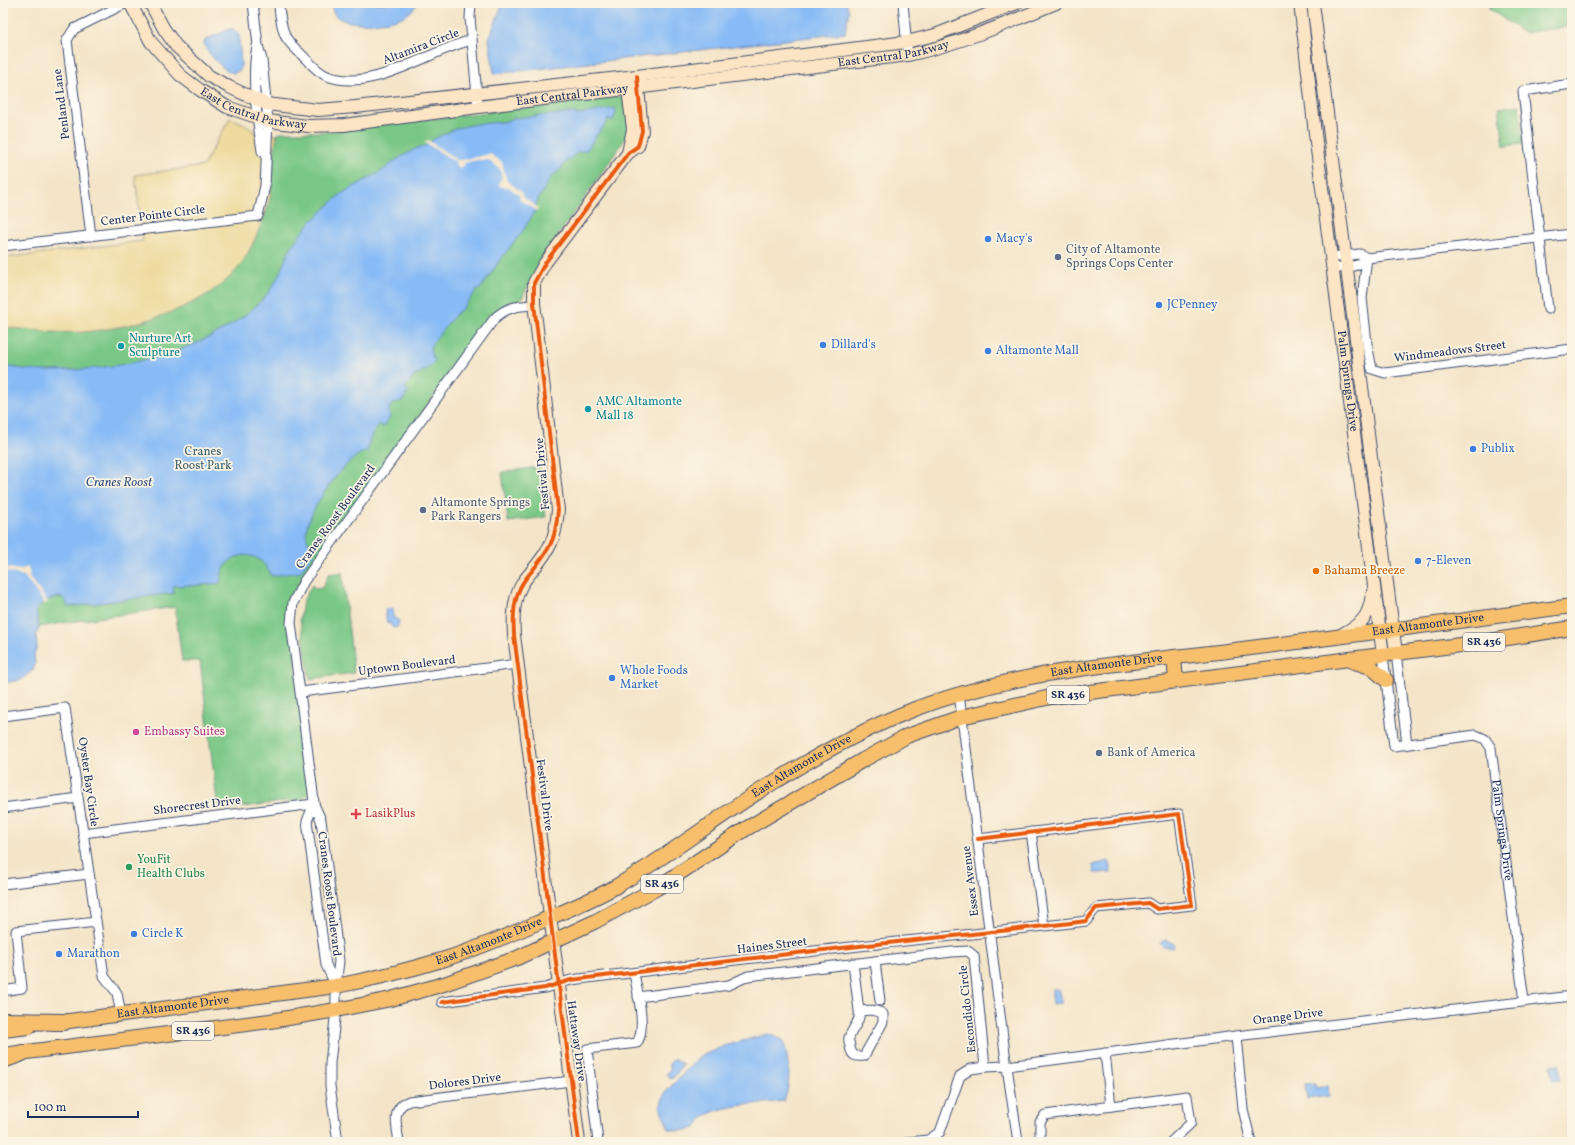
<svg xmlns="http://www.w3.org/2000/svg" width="1575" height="1145" viewBox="0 0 1575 1145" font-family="Vollkorn,serif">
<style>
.green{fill:#79c786;stroke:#4a7b72}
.sand{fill:#eeda9e;stroke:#84847e}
.water{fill:#88bbf6;stroke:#5275aa}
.pier{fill:#f4e5c9}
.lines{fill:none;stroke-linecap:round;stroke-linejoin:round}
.street-casing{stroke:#3c4a6e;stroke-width:11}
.secondary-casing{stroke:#3c4a6e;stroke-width:14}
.primary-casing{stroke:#3c4a6e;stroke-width:16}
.highway-casing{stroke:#3c4a6e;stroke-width:18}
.street{stroke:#fff;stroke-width:9}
.secondary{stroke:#fce5c4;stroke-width:12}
.primary{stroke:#f7bf6c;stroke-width:14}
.highway{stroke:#f7bf6c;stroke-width:16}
.cycleway-casing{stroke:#fcf5e5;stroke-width:6}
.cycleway{stroke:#e8590c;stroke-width:4}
.shop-dot{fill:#3f7fe0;stroke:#fcf5e5;stroke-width:1.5}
.service-dot{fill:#5c6f8a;stroke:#fcf5e5;stroke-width:1.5}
.culture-dot{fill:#0f9aa8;stroke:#fcf5e5;stroke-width:1.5}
.food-dot{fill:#e8710a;stroke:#fcf5e5;stroke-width:1.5}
.hotel-dot{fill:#d1479c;stroke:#fcf5e5;stroke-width:1.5}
.health-dot{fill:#e0444e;stroke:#fcf5e5;stroke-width:1.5}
.leisure-dot{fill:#2e9e5b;stroke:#fcf5e5;stroke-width:1.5}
.labels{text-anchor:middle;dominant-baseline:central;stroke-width:3.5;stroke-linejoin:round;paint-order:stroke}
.shield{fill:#fcf5e5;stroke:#5e6a86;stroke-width:1}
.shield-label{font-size:11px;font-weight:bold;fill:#1b2f5e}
.street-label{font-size:12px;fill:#1b2f5e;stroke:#fcf5e5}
.shop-label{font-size:12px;fill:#366cbe;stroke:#fcf5e5;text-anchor:start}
.service-label{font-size:12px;fill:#4e5e75;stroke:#fcf5e5;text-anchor:start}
.culture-label{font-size:12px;fill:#0d838f;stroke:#fcf5e5;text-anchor:start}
.park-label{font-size:12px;fill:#375d6a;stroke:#fcf5e5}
.food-label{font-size:12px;fill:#c56008;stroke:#fcf5e5;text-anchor:start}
.hotel-label{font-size:12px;fill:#b23c85;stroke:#fcf5e5;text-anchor:start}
.health-label{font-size:12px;fill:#be3a42;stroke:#fcf5e5;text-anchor:start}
.leisure-label{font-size:12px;fill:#27864d;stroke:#fcf5e5;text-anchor:start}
.water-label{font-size:13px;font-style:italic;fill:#365284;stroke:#fcf5e5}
</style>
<rect width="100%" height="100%" fill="#fcf5e5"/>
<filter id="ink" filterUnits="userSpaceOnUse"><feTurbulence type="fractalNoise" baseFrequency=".025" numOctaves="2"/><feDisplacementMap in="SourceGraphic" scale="8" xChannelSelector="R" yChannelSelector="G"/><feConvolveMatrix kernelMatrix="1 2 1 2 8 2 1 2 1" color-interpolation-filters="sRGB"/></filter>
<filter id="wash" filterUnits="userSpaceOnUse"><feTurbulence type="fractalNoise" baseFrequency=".012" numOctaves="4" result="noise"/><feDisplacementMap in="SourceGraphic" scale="16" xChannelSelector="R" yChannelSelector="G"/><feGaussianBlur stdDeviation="0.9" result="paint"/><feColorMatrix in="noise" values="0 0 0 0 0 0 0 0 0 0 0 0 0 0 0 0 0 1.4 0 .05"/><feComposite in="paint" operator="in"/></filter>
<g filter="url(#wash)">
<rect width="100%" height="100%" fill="#f4e5c9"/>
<!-- green -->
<g class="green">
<path d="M1492,3H1572V26L1524,33L1488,8H1490Z"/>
<path d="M621,96L629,103L630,132L539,263L521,300L507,303L492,314L294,591L289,604L310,791L308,795L300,800L218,810L200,661H182L175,607L62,623L23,630L3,623V326L11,328C38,330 65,335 92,331C140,326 208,306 239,266C249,254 260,228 266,212C271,198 272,183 273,168C273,157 275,146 277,135L281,132H323Z"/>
<path d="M1519,105L1524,144L1504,146L1499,108Z"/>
<path d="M539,467L546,517L508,522L502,472Z"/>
<path d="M342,572L354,673L310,679L300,619L303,601L312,585L316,589L322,588L329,574Z"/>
</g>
<!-- sand -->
<path class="sand" d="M230,118C240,122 250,125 255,134L277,135C275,146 273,157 273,168C272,183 271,198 266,212C260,228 249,254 239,267C208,306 140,326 92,331C65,335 38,330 11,328L3,326V258L143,241L135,175L203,166Z"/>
<!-- water -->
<g class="water">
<path d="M331,3H418C414,9 409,14 402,17C388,23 341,29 333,12C332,10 332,6 331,3Z"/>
<path d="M505,3H846L849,11L845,33L494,74L489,39L501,8Z"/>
<path d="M232,28L239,35L241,65L240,70C238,71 236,72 234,73C225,73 206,52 204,44L205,40Z"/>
<path d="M615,108L616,113L612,121L608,119L607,122L596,136L587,150L578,152L566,162L560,170L551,177L538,199L534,213L522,232L502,257L480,289L477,290L461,310L457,312V313C453,317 431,343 430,348C430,353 432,357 435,360L431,366L413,377L405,388L409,391L402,401L393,403L389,408L390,417L383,427L379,424L371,436L367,451C346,455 307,512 306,532C306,538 310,548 315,551L300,572L271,576C260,545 222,550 220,583L200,585L173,586L174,593L68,607L66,601L62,597C52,597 42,602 36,610C37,618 41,627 36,635L37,647L34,655L35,664L33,670L21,680L3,683V366C18,368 33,371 48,371C120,370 208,354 261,301C279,283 281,266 292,246C297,237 306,229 312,220L316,218L321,212L341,194L382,171L396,160L415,149L425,146L434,139L457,128L476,124L504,122L514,118L573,113H576V115Z"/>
<path d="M393,608V618H395L399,621L398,626L396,628L392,627L390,623L387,624L385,609Z"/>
<path d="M1109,861L1111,873H1094L1093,865Z"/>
<path d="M1166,940L1174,944V947L1172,948L1169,947H1163L1160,944L1161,942Z"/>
<path d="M1052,989H1058L1062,1003L1052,1004Z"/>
<path d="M768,1034L783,1040C789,1062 792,1080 784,1101C763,1104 715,1104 701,1120C699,1122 697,1125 696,1128L679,1131L669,1129L660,1107L665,1093L699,1057L724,1046Z"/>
<path d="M674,1058L683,1065L672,1079L666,1074L671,1068L668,1066Z"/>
<path d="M1559,1064L1561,1080L1553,1081L1551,1065Z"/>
<path d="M1315,1083L1316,1088L1327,1086L1329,1096L1307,1099L1305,1084Z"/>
</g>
<!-- pier -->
<g class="pier">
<path d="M428,140L457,160H462L490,154L502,162L507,181L522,192L523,197L538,208L537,211L520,200L519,195L507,186L506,188L499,186L500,179H502L500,169L488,160H478L464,163L465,165L459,169L455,164L456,162L425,143Z"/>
<path d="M3,567L21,570V569L28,567L30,575L28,576L48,602L45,604L24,576L3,571Z"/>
</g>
</g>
<g filter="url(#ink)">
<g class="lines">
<defs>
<g id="street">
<path d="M279,3C279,11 282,32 287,39C291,45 298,51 303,56C310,63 318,72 327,76C374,93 427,51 472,40"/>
<path d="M471,3L470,18L478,107"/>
<path d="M903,3L907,48"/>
<path d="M257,46C251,78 257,119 262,151"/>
<path d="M91,236L67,40L74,29L126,3"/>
<path d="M3,246L258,216L265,186L268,121L262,60L258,45L253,3"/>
<path d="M1332,257L1360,254L1367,258L1572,234"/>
<path d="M1367,258L1362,298L1367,344L1372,369L1385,373L1572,349"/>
<path d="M1333,268C1344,267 1360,268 1367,258"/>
<path d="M1548,309L1523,91L1572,84"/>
<path d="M1396,653L1407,744"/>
<path id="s1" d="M1383,655L1394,746L1476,735L1485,739L1491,748L1524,1001"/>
<path d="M301,692L517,664"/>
<path d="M959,694L1005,1053L1018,1142"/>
<path d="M3,716L65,708L104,976L117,993L121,1015"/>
<path d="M314,804L307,821L326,965L336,986"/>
<path d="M3,808L78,798"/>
<path d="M1031,832L1044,926"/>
<path d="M83,833L314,804"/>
<path d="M3,884L89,874"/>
<path d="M875,961L880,1001"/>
<path d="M853,963L859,1011C861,1022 852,1028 849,1038C848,1041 850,1044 850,1047C852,1056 855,1057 864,1056L883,1022V1014C876,1009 868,1010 859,1011"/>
<path d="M3,991L22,988L16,931L96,922"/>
<path d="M638,997L729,985L748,976L952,952L968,951L974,956L985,1067L971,1069L960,1076L940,1132L928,1140L908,1142"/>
<path d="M442,1002L545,988L571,980C664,969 758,957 851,947C929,938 1008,931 1086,921L1096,908L1148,903L1157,909L1192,905L1179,814L978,839"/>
<path d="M1236,1036L1243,1109L1251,1142"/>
<path d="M1105,1053L1111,1106"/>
<path d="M985,1067L1007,1066L1236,1036L1572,996"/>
<path d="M338,1142L330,1086V1063L336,1010V986L339,961L321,820L314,804L313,793L291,623L293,603L304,581L494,319C506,307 517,306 534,305"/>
<path d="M399,1142C397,1126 390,1108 409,1101L571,1081"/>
<path d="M598,1142L587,1049L637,1043C647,1028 637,991 634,973"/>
<path d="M1040,1142V1122L1045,1115L1187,1096L1191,1123L1171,1142"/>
</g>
<g id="secondary">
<path id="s2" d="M130,3L151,42L180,75L200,90L227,107L256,117L268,121L308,126L344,125L478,107L908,55C959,44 1008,23 1056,3"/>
<path d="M150,3L164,29L176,46L209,76L229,87L266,104L318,110L355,107L637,76L906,42L935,35L1017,3"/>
<path id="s3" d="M1300,3L1316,142L1383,655"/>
<path d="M1313,3L1396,653"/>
<path d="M627,82L633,129L628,153"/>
<path d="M1339,636C1360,624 1368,621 1372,595"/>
<path d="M579,1142L514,635C513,617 513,597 524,581C533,569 545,557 551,543C556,533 557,521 558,510L534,303V283L545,263L628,153L638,146L642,131L637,76"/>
</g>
<g id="primary">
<path d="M1174,657L1176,681"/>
<path d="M1352,661L1371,667L1386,680"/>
<path id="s4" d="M54,1023L336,986C373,979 409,970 445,959C476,949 507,936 537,923C563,912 590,901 615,887C670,855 720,815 774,782C819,754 866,728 915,709C1012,672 1116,664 1219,652C1337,637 1454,622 1572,606"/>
<path d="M3,1030L29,1027"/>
<path d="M11,1054L270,1021L336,1010L391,999L444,984L517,958L594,922L657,888L744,830L863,760L907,736L961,717L1051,697L1476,643L1572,628"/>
</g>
<g id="highway">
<path d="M3,1021L64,1022"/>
<path d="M3,1060L22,1053"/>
</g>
</defs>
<!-- street casing -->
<use href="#street" class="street-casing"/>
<!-- secondary casing -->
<use href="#secondary" class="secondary-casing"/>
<!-- primary casing -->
<use href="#primary" class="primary-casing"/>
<!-- highway casing -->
<use href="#highway" class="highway-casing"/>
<!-- street -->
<use href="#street" class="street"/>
<!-- secondary -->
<use href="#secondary" class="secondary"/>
<!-- primary -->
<use href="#primary" class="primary"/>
<!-- highway -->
<use href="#highway" class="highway"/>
<defs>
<g id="cycleway">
<path d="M442,1002L545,988L571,980C664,969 758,957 851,947C929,938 1008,931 1086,921L1096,908L1148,903L1157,909L1192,905L1179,814L978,839"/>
<path d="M579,1142L514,635C513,617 513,597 524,581C533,569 545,557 551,543C556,533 557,521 558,510L534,303V283L545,263L628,153L638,146L642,131L637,76"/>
</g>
</defs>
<!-- cycleway casing -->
<use href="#cycleway" class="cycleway-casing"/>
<!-- cycleway -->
<use href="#cycleway" class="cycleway"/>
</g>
</g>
<!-- markers -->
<g class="shop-dot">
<circle cx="988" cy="239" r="4"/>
<circle cx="1159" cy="305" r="4"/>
<circle cx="823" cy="345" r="4"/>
<circle cx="988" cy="351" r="4"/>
<circle cx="1473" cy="449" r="4"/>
<circle cx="1418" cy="561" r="4"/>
<circle cx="612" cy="678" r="4"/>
<circle cx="134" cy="934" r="4"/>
<circle cx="59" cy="954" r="4"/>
</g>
<g class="service-dot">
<circle cx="1058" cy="257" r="4"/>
<circle cx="423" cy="510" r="4"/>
<circle cx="1099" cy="753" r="4"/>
</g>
<g class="culture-dot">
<circle cx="121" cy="346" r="4"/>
<circle cx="588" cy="409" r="4"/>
</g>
<circle class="food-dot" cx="1316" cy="571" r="4"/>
<circle class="hotel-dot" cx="136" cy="732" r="4"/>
<path class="health-dot" d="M354 808h4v4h4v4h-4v4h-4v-4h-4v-4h4z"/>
<circle class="leisure-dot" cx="129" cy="867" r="4"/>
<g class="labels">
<!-- shield labels -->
<g class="shield">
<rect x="1463" y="633" width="42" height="18" rx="3"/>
<rect x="1047" y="686" width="42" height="18" rx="3"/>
<rect x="641" y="875" width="42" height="18" rx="3"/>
<rect x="172" y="1022" width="42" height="18" rx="3"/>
</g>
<g class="shield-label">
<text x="1484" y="642">SR 436</text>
<text x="1068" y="695">SR 436</text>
<text x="662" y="884">SR 436</text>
<text x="193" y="1031">SR 436</text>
</g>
<!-- street labels -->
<g class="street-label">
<text transform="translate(421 47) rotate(-21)">Altamira Circle</text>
<text stroke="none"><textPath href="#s2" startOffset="819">East Central Parkway</textPath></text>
<text stroke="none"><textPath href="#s2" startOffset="495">East Central Parkway</textPath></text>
<text transform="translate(62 104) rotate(-97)">Penland Lane</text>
<text stroke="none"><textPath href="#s2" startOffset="171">East Central Parkway</textPath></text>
<text transform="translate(153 216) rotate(-7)">Center Pointe Circle</text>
<text transform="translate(1450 352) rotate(-7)">Windmeadows Street</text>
<text stroke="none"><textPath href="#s3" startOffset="381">Palm Springs Drive</textPath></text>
<text transform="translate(543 474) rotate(-95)">Festival Drive</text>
<text transform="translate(336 517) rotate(-54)">Cranes Roost Boulevard</text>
<text stroke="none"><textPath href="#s4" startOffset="1452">East Altamonte Drive</textPath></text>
<text transform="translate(407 666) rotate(-7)">Uptown Boulevard</text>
<text stroke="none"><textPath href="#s4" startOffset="1128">East Altamonte Drive</textPath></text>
<text stroke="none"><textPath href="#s4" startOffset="804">East Altamonte Drive</textPath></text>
<text transform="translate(88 782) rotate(82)">Oyster Bay Circle</text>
<text transform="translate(544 795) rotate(83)">Festival Drive</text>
<text transform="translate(197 806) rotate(-7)">Shorecrest Drive</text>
<text stroke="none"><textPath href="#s1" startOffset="278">Palm Springs Drive</textPath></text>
<text transform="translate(971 881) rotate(-97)">Essex Avenue</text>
<text transform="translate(329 894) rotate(83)">Cranes Roost Boulevard</text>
<text stroke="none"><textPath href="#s4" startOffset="444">East Altamonte Drive</textPath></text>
<text transform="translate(772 946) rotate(-7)">Haines Street</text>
<text stroke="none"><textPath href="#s4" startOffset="120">East Altamonte Drive</textPath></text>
<text transform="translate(968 1009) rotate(-96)">Escondido Circle</text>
<text transform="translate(1288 1017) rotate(-7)">Orange Drive</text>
<text transform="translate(576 1041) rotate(82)">Hattaway Drive</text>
<text transform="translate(465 1082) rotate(-7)">Dolores Drive</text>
</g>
<!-- shop labels -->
<g class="shop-label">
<text x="996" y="239">Macy's</text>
<text x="1167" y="305">JCPenney</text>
<text x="831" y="345">Dillard's</text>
<text x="996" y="351">Altamonte Mall</text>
<text x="1481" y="449">Publix</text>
<text x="1426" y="561">7-Eleven</text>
<text x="620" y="671">Whole Foods<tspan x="620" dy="14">Market</tspan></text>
<text x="142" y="934">Circle K</text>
<text x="67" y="954">Marathon</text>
</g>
<!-- service labels -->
<g class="service-label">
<text x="1066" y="250">City of Altamonte<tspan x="1066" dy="14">Springs Cops Center</tspan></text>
<text x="431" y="503">Altamonte Springs<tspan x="431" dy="14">Park Rangers</tspan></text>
<text x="1107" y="753">Bank of America</text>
</g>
<!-- culture labels -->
<g class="culture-label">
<text x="129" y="339">Nurture Art<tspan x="129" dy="14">Sculpture</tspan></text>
<text x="596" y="402">AMC Altamonte<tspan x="596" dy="14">Mall 18</tspan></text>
</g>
<!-- park labels -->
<g class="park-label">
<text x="203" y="452">Cranes<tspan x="203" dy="14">Roost Park</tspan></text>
</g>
<!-- food labels -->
<g class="food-label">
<text x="1324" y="571">Bahama Breeze</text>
</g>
<!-- hotel labels -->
<g class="hotel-label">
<text x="144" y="732">Embassy Suites</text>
</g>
<!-- health labels -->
<g class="health-label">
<text x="365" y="814">LasikPlus</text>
</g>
<!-- leisure labels -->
<g class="leisure-label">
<text x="137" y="860">YouFit<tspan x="137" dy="14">Health Clubs</tspan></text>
</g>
<!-- water labels -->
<g class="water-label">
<text x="119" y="483">Cranes Roost</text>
</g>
</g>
<!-- margin -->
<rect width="1575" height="1145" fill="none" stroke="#fcf5e5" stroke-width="16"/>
<!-- scale -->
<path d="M28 1111v6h110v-6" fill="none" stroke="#1b2f5e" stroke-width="2"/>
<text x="34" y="1111" font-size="12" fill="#1b2f5e" stroke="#fcf5e5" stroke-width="3" paint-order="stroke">100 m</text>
</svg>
